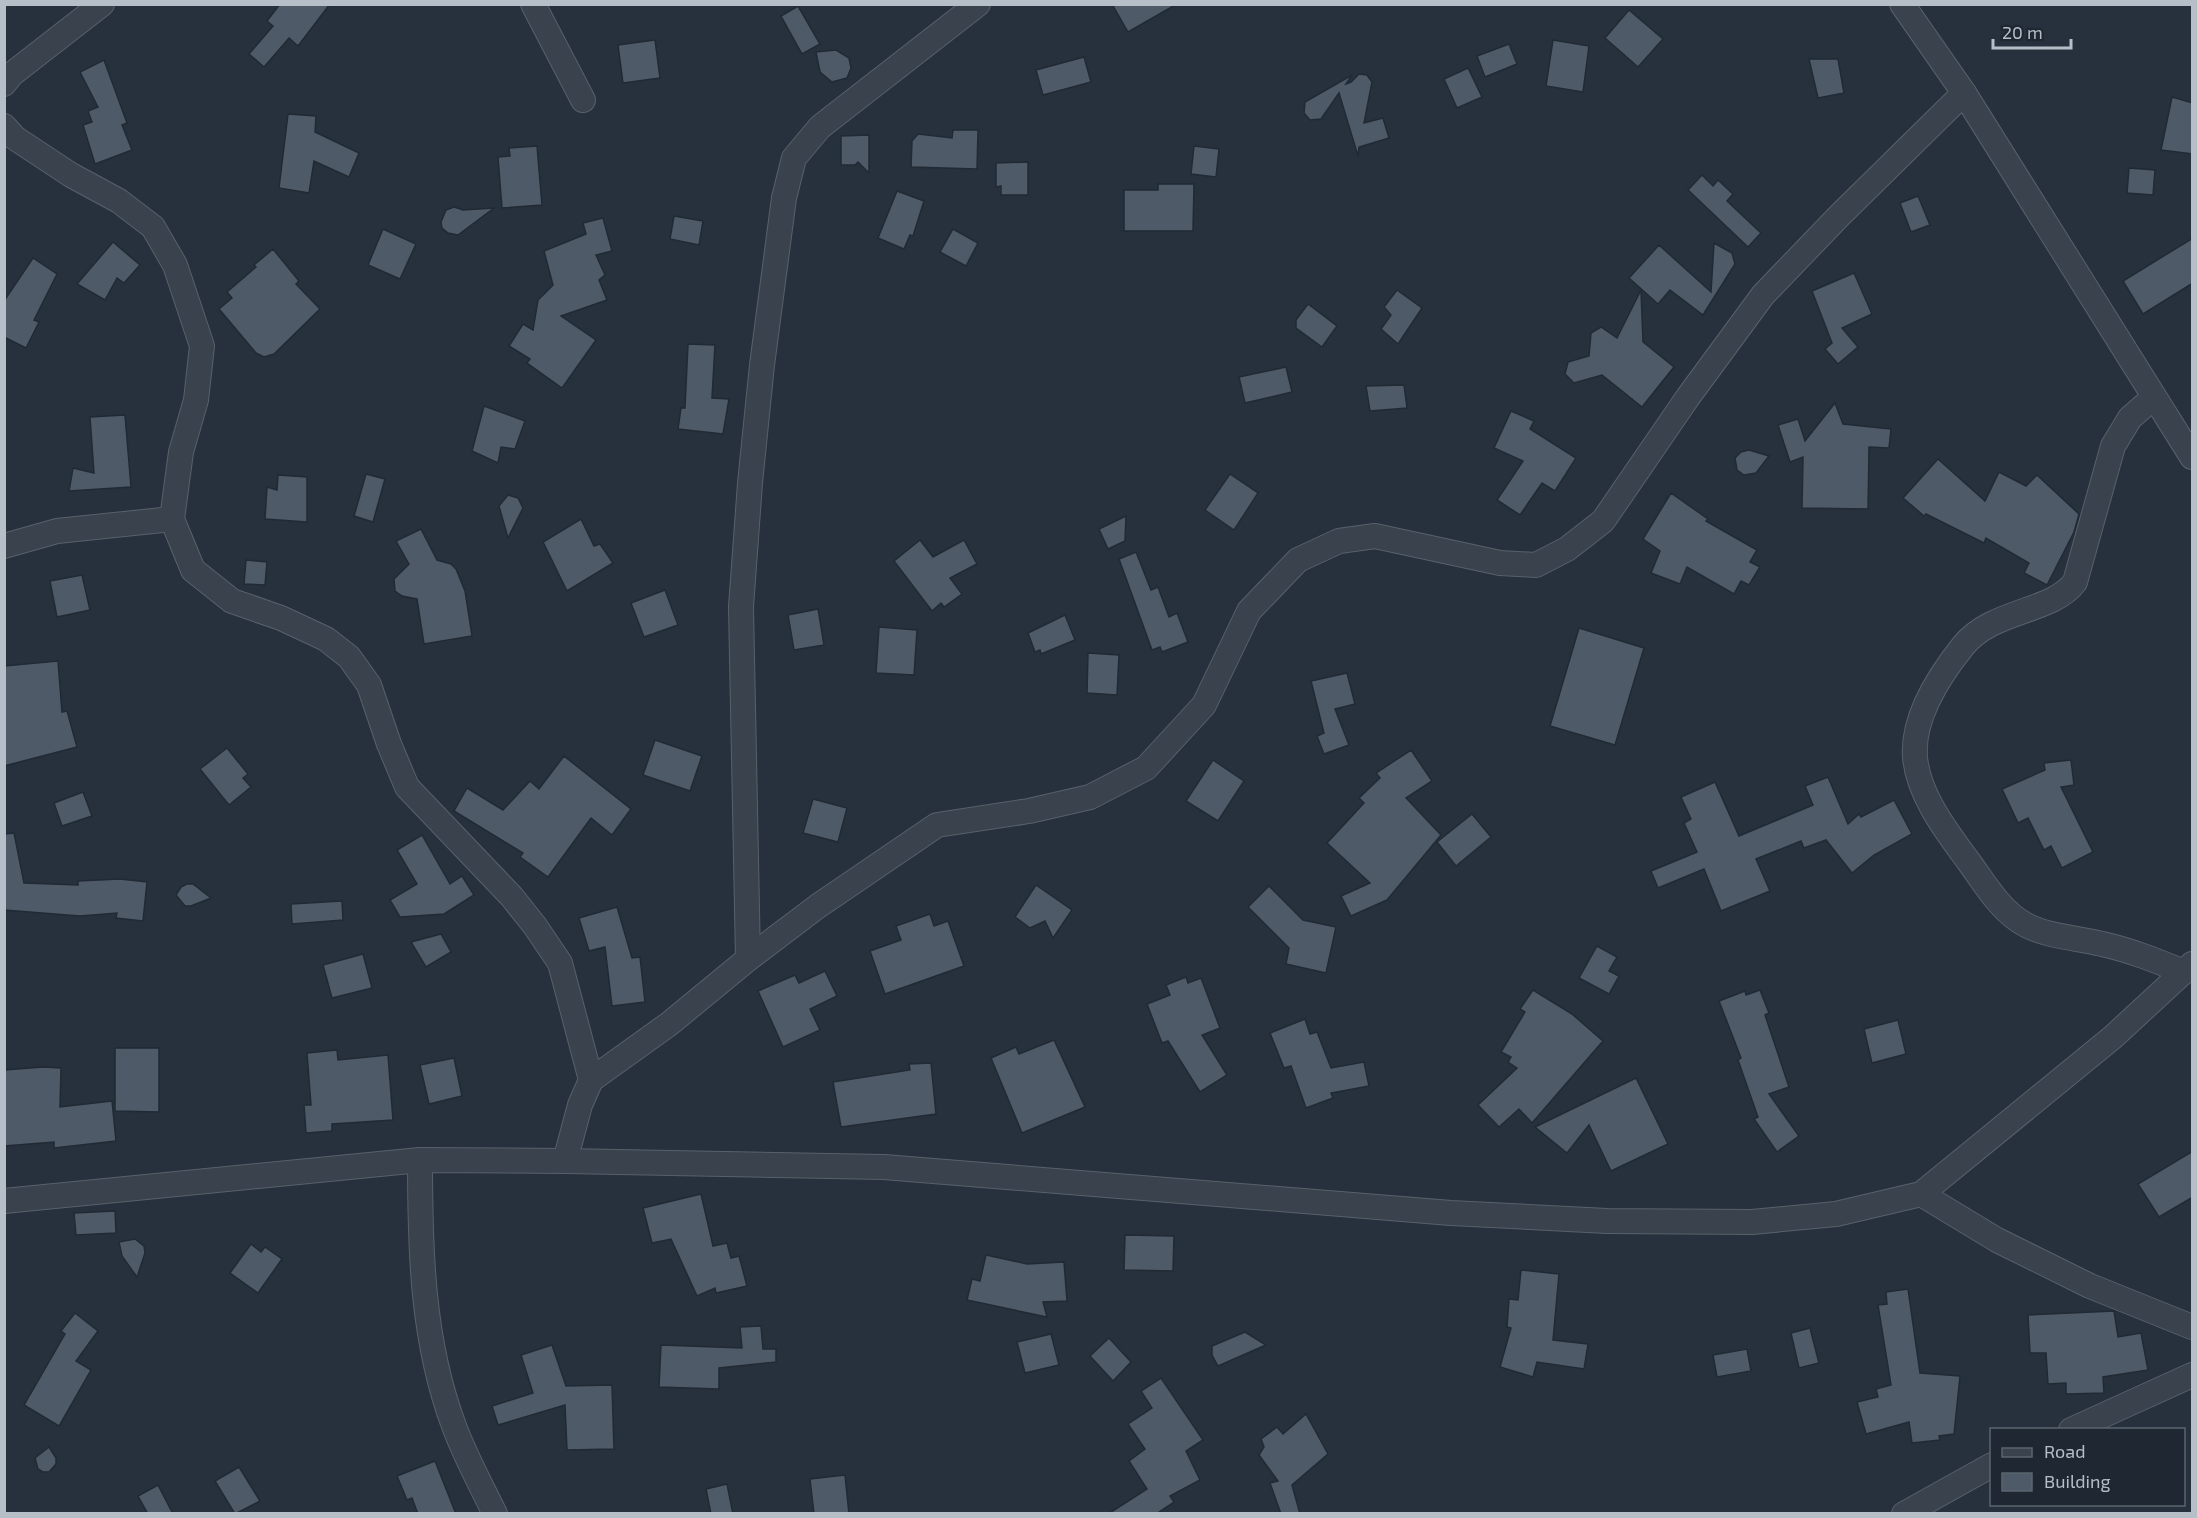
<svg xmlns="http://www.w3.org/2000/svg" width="2197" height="1518" viewBox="0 0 2197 1518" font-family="'Exo 2',sans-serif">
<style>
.building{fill:#4f5a68;stroke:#212a34;stroke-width:1.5}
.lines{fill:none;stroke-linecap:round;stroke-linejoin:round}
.minor-casing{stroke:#58616b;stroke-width:26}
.minor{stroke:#3a434d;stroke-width:24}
</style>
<rect width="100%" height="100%" fill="#26313d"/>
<!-- building -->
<g class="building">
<path d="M280,4H330L298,46L289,38L264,67L249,54L273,26L267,21Z"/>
<path d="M1112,4H1177L1128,32Z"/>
<path d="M798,6L820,44L802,54L781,16Z"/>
<path d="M1629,10L1663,39L1638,67L1605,38Z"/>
<path d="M655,40L660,78L623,83L618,45Z"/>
<path d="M1553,40L1589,46L1583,92L1546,86Z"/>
<path d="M1509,44L1517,64L1485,77L1477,56Z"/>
<path d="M836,50L849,58L851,68L847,78L832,82L820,72L816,52Z"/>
<path d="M1084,57L1091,82L1043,95L1036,70Z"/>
<path d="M1809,59H1838L1844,93L1818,98Z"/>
<path d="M104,60L127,123L122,125L132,150L95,164L83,125L92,122L88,111L98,107L80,72Z"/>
<path d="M1468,68L1482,97L1457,108L1444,79Z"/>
<path d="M1359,74L1367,75L1372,82L1364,123L1383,118L1389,138L1359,147L1358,156L1339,93L1321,119L1310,120L1304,113L1305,102L1352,75L1346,84L1351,82Z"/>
<path d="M2172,97L2193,103V154L2161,150Z"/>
<path d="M288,114L316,116L315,132L359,153L349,177L314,161L309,193L279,188Z"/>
<path d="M953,130H978L977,169L911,167L912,141L918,134L952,138Z"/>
<path d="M869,135V173L858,162L855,165H841V136Z"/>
<path d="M537,146L542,205L502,208L498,157L510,156L509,148Z"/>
<path d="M1194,146L1219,149L1216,177L1191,174Z"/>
<path d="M1028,162V195H1001V186L996,187V163Z"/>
<path d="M2129,168L2155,170L2153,195L2127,193Z"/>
<path d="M1702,175L1713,186L1718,180L1733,194L1727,201L1761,233L1748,247L1688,190Z"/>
<path d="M1158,184H1194L1193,231H1124V190H1158Z"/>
<path d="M897,191L924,201L913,236L910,235L904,249L878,238Z"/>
<path d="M1918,196L1930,225L1911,232L1900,203Z"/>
<path d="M454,207L463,210L494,208L458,235L448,233L442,228L441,222L446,210Z"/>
<path d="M674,216L703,221L699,245L670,239Z"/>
<path d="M603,218L612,251L596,255L605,275L599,280L607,300L561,316L596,340L562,388L527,363L530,359L509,346L523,324L533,330L538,300L553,285L544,251L586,234L583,223Z"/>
<path d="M383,229L416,244L400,279L368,265Z"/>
<path d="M953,229L978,243L966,266L940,252Z"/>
<path d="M2193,238V283L2143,314L2123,281Z"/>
<path d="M113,242L140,265L124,283L117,278L105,300L77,284Z"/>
<path d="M1714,243L1732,253L1735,264L1703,315L1670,290L1658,304L1629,278L1659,245L1711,292Z"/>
<path d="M273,249L299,281L296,284L320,309L274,354L264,357L256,353L219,309L232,298L227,292L256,267L254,265Z"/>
<path d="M33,258L57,274L34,320L39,322L26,348L4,337V301Z"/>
<path d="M1854,273L1872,314L1842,328L1858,347L1838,364L1825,349L1832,343L1812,291Z"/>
<path d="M1397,290L1422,308L1398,344L1381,329L1391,315L1384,307Z"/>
<path d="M1641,290L1643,342L1674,367L1642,407L1602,375L1574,383L1565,374L1568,362L1589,356L1591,333L1601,327L1617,338Z"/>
<path d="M1308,304L1337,326L1322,347L1296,328V320Z"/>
<path d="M688,344L715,345L712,398L729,399L723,434L678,429L681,408H685Z"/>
<path d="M1286,367L1292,392L1245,403L1239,377Z"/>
<path d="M1404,385L1407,408L1370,411L1366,386Z"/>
<path d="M1835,403L1843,424L1891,429L1889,448L1869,447L1868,509L1802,508L1803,457L1790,462L1778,425L1798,419L1805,441Z"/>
<path d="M484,406L525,421L515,449L501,447L498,463L472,451Z"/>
<path d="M1511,411L1534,421L1530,429L1576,458L1555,491L1542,483L1520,515L1497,500L1523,461L1494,448Z"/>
<path d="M125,415L131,487L69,491L73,468L94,473L90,417Z"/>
<path d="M1749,450L1769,456L1756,473L1744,475L1737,470L1735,458L1741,452Z"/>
<path d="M1938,459L1985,501L1999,472L2026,486L2037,475L2079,514L2074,532L2047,585L2024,573L2029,563L1986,538L1984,543L1926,514L1924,516L1903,498Z"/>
<path d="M366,474L385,479L373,522L354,516Z"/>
<path d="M1230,474L1258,493L1234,530L1205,510Z"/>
<path d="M278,475L307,477V522L265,519L267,487L277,490Z"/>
<path d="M1671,493L1708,519L1706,521L1757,550L1750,562L1760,567L1749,585L1741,581L1734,594L1687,567L1680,584L1651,573L1660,551L1643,539Z"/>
<path d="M508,495L518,498L523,508L508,538L499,506Z"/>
<path d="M1126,516L1125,541L1108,549L1099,529Z"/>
<path d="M581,519L594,546L600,544L613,563L567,591L543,542Z"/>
<path d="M421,529L437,560L451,564L456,569L465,591L472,636L424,644L417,599L402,596L395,591L394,579L409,564L396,541Z"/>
<path d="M920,540L933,557L964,540L977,564L950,578L962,594L944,607L941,603L932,611L894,561Z"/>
<path d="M1136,552L1151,590L1158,587L1169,617L1177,613L1188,642L1162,652L1160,647L1152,650L1119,559Z"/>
<path d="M246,560L267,562L265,585L244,584Z"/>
<path d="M82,575L90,610L57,617L50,581Z"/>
<path d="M665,590L678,625L644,637L631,603Z"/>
<path d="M818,609L824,645L794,650L788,615Z"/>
<path d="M1065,615L1075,640L1041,654L1040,650L1035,652L1028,633Z"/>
<path d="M879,627L917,630L914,675L876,673Z"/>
<path d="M1579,628L1644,648L1615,745L1550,726Z"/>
<path d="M1088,653L1119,655L1117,695L1087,693Z"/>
<path d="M58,661L62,712L67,711L77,747L4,766V666Z"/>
<path d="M1347,673L1355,704L1335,709L1349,745L1324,754L1317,736L1324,733L1311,681Z"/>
<path d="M655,740L702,756L690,791L643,775Z"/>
<path d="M227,748L248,774L243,778L251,787L229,805L200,769Z"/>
<path d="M1411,750L1432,781L1406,798L1441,835L1387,900L1351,916L1341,896L1370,883L1327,843L1364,803L1359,798L1380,778L1376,773Z"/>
<path d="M564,756L631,809L612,835L591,818L548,877L520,857L523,853L454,811L467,788L503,810L530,781L539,789Z"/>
<path d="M1213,760L1244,781L1218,821L1186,801Z"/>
<path d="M2071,760L2074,785L2061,787L2093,852L2062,868L2051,846L2044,850L2028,818L2018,823L2002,789L2045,770L2044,763Z"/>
<path d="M1828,777L1848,824L1859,814L1861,817L1894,800L1912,834L1874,855L1852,873L1826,840L1804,848L1801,841L1756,859L1770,891L1721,911L1704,869L1658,888L1651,871L1697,852L1684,823L1691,819L1681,797L1715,782L1739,836L1813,805L1805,786Z"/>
<path d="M83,792L92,816L62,826L54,803Z"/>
<path d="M813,799L847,808L838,842L803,833Z"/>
<path d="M1472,814L1491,837L1456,866L1437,842Z"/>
<path d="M14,833L24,883L78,885V881L120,879L147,882L143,921L116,918L117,913L80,916L4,910V834Z"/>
<path d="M422,835L450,884L462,876L474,895L444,914L400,917L390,900L417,884L397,850Z"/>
<path d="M187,884H193L211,898L191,906H185L176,895L181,887Z"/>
<path d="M1036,885L1072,910L1053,938L1045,921L1030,928L1015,917Z"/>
<path d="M1269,886L1303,920L1336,927L1326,973L1286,964L1289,948L1248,907Z"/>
<path d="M342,901L343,920L292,924L291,904Z"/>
<path d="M617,907L632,958L640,957L645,1002L612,1006L605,947L589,951L579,918Z"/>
<path d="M930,914L934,926L948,921L964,966L885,994L870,951L901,940L896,926Z"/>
<path d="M441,934L451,952L426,967L411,942Z"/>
<path d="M1597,946L1617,957L1609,971L1619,976L1609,994L1579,978Z"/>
<path d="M363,954L372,988L332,998L323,965Z"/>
<path d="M825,971L837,996L810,1009L820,1030L783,1047L758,991L795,975L799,983Z"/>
<path d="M1186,977L1188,983L1201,978L1220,1028L1202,1035L1227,1075L1200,1092L1168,1041L1162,1043L1147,1004L1170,995L1166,985Z"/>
<path d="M1533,990L1572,1014L1603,1041L1532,1123L1519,1109L1499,1127L1478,1105L1517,1068L1508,1062L1511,1057L1501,1052L1525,1012L1520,1009Z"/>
<path d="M1760,990L1769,1013L1765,1015L1789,1087L1769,1094L1799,1136L1777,1152L1754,1119L1758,1117L1738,1060L1741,1058L1719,1001L1745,991L1746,995Z"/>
<path d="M1305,1019L1310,1034L1317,1032L1331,1068L1364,1062L1369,1086L1331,1093L1333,1098L1306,1108L1291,1066L1284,1068L1270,1033Z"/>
<path d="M1898,1020L1906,1054L1872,1063L1864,1029Z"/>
<path d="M1054,1040L1085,1107L1022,1133L991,1058L1016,1047L1019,1054Z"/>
<path d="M115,1048H159V1112L115,1111Z"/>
<path d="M337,1050L338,1060L388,1055L393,1120L332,1124V1131L306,1133L304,1105H311L307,1053Z"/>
<path d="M454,1058L462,1096L429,1104L420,1065Z"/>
<path d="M931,1063L936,1114L841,1127L833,1082L910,1070L909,1064Z"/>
<path d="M43,1067L61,1068L60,1107L112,1101L116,1141L54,1148V1142L4,1146V1070Z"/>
<path d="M1636,1078L1668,1144L1611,1171L1589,1125L1567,1153L1535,1127Z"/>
<path d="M2193,1151V1197L2159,1217L2138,1184Z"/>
<path d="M701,1194L713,1246L727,1243L731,1258L739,1256L747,1286L716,1293L715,1288L697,1296L671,1239L652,1243L643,1208Z"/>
<path d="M115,1211L116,1233L76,1235L74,1213Z"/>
<path d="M1125,1235L1174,1236L1173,1271L1124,1270Z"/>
<path d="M135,1239L144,1246L145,1253L137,1277L122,1256L119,1242Z"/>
<path d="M251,1244L261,1252L265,1247L282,1259L258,1293L230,1273Z"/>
<path d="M986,1255L1027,1264L1064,1262L1067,1301L1043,1302L1047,1317L967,1300L972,1279L980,1281Z"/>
<path d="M1521,1270L1559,1274L1553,1340L1588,1344L1584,1369L1537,1362L1533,1377L1500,1367L1511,1328L1507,1327L1509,1299L1518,1300Z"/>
<path d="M1908,1289L1920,1373L1960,1376L1954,1434L1939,1436L1940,1440L1912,1443L1909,1422L1866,1434L1857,1402L1878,1397L1876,1389L1891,1385L1878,1305L1887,1304L1886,1292Z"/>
<path d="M2114,1311L2118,1337L2141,1333L2148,1370L2103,1377L2104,1393L2066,1394V1383L2048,1384L2046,1353H2030L2028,1315Z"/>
<path d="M75,1313L98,1331L76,1361L91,1370L59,1426L24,1405L65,1334L61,1331Z"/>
<path d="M761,1326L763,1349H776V1362L719,1368V1389L659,1387L661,1345L742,1348L740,1327Z"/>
<path d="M1810,1328L1819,1363L1799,1368L1791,1333Z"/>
<path d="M1245,1332L1266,1345L1218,1366L1212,1355V1346Z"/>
<path d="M1051,1334L1059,1365L1025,1373L1017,1342Z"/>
<path d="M1109,1338L1131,1362L1113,1381L1090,1356Z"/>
<path d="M552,1345L566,1386L612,1385L614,1449L567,1450L565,1405L498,1425L492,1406L533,1393L521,1355Z"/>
<path d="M1747,1349L1751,1371L1717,1377L1713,1355Z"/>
<path d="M1161,1378L1203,1440L1186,1451L1200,1480L1170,1496L1174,1502L1156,1514H1108L1147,1489L1129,1461L1145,1449L1128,1424L1152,1408L1141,1391Z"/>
<path d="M1306,1414L1328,1454L1292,1485L1300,1514H1281L1270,1483L1278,1481L1259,1455L1264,1447L1261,1439L1277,1427L1283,1434Z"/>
<path d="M49,1447L56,1458V1464L49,1472H43L38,1469L35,1458Z"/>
<path d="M435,1461L456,1514H418L412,1498L407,1500L397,1476Z"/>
<path d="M239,1467L260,1501L235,1514L215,1481Z"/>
<path d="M845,1475L849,1514H814L810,1479Z"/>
<path d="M727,1484L733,1514H711L706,1489Z"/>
<path d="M158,1485L173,1514H148L138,1496Z"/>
</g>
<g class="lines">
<defs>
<g id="minor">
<path d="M533,4L583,100"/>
<path d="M1902,4L1964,93L2192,457"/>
<path d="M4,84L12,74L102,4"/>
<path d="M4,126L15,138L71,175L119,201L153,227L175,265L202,346L196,400L181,452L172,519L193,570L232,601L281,618L326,639L349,657L369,685L389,744L407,787L512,897L535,926L560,963L591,1080"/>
<path d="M2154,397L2130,418L2113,446L2075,582C2052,613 1993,609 1963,646C1939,676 1912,718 1915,757C1918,795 1947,832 1969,862C1985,884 2001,912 2026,925C2049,937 2078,938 2102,944C2130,950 2157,961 2184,972"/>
<path d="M4,546L57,531L172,519"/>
<path d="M748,959L818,906L937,825L1029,811L1090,797L1146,768L1204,705L1249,611L1298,560L1339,541L1375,536L1500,563L1536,565L1567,549L1603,521L1688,397L1763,295L1839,216L1964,93"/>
<path d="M420,1160C420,1250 422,1341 454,1426C465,1456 481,1485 495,1514"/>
<path d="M565,1161L580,1105L591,1080L669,1024L748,959L741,607L750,483L762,365L784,198L794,158L820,127L978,4"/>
<path d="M1921,1194L1997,1240L2090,1286L2192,1327"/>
<path d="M4,1201L420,1160L565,1161L884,1167L1451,1213L1607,1221L1752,1222L1836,1214L1921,1194L2113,1037L2192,964"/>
<path d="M2071,1430L2192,1375"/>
<path d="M1904,1514L1992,1465"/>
</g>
</defs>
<!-- minor casing -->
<use href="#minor" class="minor-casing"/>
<!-- minor -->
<use href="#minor" class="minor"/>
</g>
<!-- border -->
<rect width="2197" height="1518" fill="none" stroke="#b6bec8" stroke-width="12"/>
<!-- legend -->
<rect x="1990" y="1428" width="195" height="78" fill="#1f2832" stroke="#5b646e" stroke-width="1.5"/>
<rect x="2002" y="1448" width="30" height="9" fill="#3a434d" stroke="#5b646e" stroke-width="1.5"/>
<text x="2044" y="1458" font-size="18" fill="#b6bec8">Road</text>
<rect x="2002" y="1473" width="30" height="18" fill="#4f5a68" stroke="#5b646e" stroke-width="1.5"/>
<text x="2044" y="1488" font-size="18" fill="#b6bec8">Building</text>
<!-- scale -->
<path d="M1993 39v9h78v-9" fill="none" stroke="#b6bec8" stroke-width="3"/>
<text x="2002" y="39" font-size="18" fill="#b6bec8" stroke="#1f2832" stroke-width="4.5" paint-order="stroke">20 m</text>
</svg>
